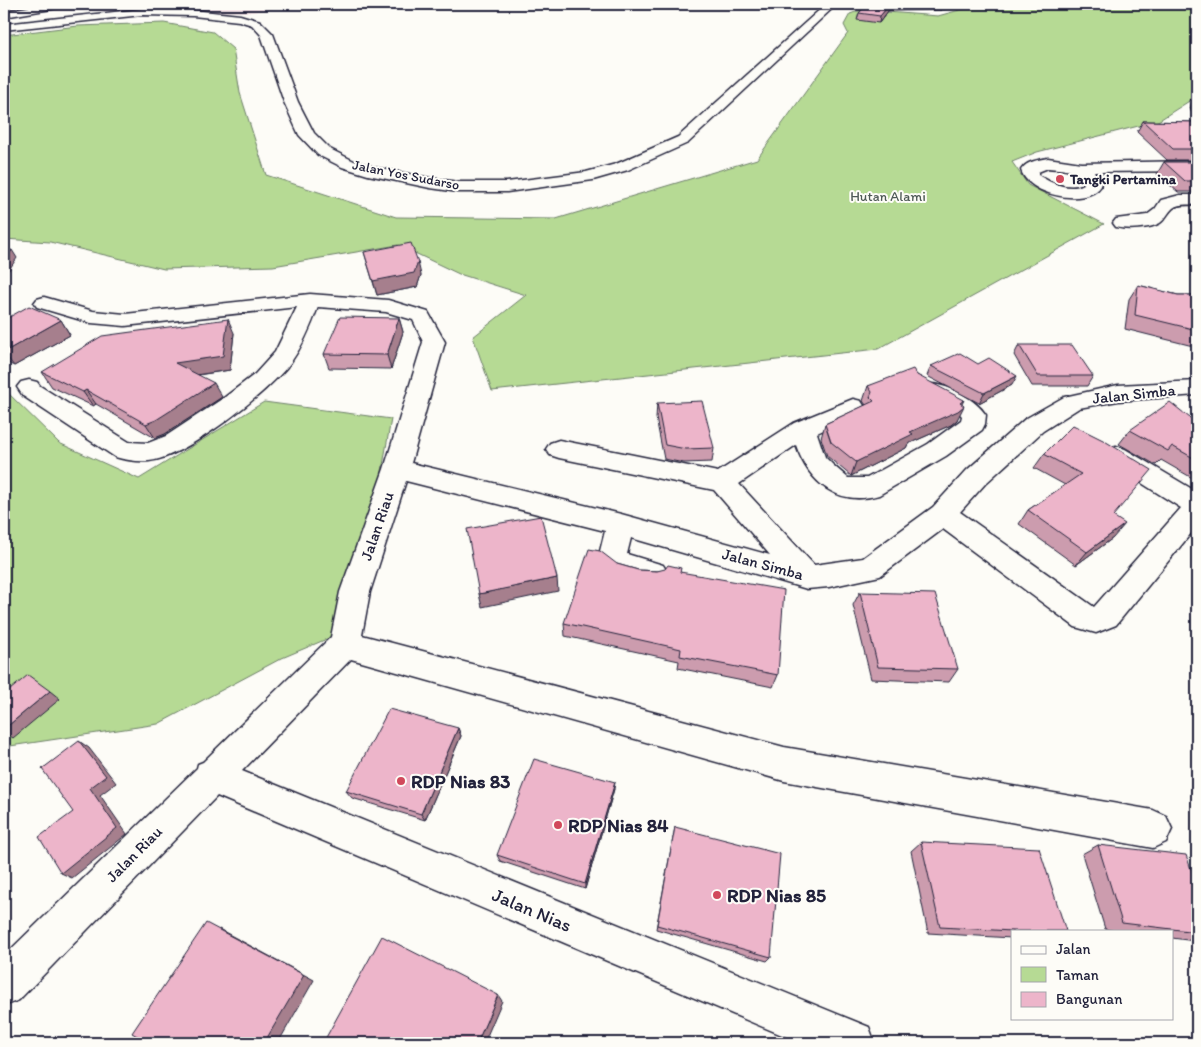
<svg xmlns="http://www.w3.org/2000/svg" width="1201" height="1047" viewBox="0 0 1201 1047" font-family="Itim,sans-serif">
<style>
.built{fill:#f8e7ea}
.green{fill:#b6da94;stroke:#6c7e68}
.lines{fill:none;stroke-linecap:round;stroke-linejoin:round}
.minor-casing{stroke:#22223b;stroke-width:3}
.major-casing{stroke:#22223b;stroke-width:3}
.minor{fill:#fdfcf7;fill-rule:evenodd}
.major{fill:#fdfcf7;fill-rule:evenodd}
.wall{fill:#cc9cae;stroke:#22223b}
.shaded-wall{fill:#a67f8d;stroke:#22223b}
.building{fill:#edb5ca;stroke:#22223b}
.poi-dot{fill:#d1495b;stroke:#fdfcf7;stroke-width:2}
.labels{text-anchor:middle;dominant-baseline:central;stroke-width:4;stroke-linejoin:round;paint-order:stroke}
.far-street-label{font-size:14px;fill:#22223b;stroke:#fdfcf7}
.far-poi-label{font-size:14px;font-weight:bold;fill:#22223b;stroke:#fdfcf7;text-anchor:start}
.far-park-label{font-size:14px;fill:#4e5956;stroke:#fdfcf7}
.street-label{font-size:16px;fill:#22223b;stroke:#fdfcf7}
.near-poi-label{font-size:19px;font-weight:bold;fill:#22223b;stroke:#fdfcf7;text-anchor:start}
.near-street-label{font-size:19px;fill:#22223b;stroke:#fdfcf7}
</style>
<rect width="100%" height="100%" fill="#fdfcf7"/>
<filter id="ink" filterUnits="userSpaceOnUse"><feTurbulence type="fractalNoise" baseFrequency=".02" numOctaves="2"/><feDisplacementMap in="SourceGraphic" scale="10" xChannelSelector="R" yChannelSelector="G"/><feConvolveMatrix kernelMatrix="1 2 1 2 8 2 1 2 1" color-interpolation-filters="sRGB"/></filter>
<g filter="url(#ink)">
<!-- built -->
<path class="built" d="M28,4H295L253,12L4,10V8Z"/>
<!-- green -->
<g class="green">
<path d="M981,4H1197V96L1158,121L1037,152L1012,162L1028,185L1104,224L878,349L492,391L473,337L526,295L459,274L398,245L273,266L164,269L50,242L4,239V35L78,26L164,23L213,32L233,49L240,93L266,175L396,217L556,219L757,159L848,33L844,25L850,14L861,10L938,16Z"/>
<path d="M4,389L59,443L139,479L264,402L391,419L355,627L282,658L158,724L10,746L4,742Z"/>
</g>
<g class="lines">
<defs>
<g id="minor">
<path d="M45,4H68L63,7L4,17V11Z"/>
<path d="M1197,97V112L1192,111L1190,101Z"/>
<path d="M1048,158L1081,163L1197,161V171L1094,172L1099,178L1101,186C1086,208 1028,195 1021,170C1027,161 1038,160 1048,158ZM1048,168C1061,170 1081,168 1084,184C1069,192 1051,183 1038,175V172Z"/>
<path d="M1180,195H1197V205C1190,205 1179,203 1173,208C1168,212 1166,219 1160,223C1150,229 1127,230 1116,227L1113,223L1116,219L1147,215L1155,209L1161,200Z"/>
<path d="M310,294L388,300L428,312L445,342L411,463L621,514L770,555L714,490L559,458L550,455L546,449L550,443L559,440L718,472L794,423L853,399L861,401L865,407L861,413L817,433L825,457L834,466L848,478H867L928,444L961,420L962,416L960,414L924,395L920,390L924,385C942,380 976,399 986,415L985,424L982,430L946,456L879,495C838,507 809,483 796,445L739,484L814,565L863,558L933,507L967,470L1025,419L1064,397L1118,385L1197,381V395L1118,401L1079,408L1043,431L985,484L960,512L1094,607L1181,508L1107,461L1103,455L1107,449L1116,446L1125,449L1197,492V526L1116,625L1096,633L1075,627L943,529L880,576L829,587L807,589L631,538L627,554L663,565L668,573L663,581C645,587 607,577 598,559L605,531L406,481L370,592L362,635L784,747L1153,810L1166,816L1172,829L1166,842L1153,848L784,781L351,659L242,771L869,1027L875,1043H801L217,796L19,1000L4,1006V956L197,768L198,764L203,762L331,637L340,592L384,469L423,342L413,320L386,312L318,307C311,326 303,345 291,362C270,391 185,458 149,461C138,462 126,460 115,457L23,396L17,387L21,382L29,380L37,382L40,386L129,442L148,443L166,436L225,397L255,374L275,352L297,307L125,326L91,323L37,307L34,303L37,299L44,297L93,311L125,314Z"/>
</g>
<path id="major" d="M826,4H837L688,143L628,170L593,180L507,192H458L430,188L368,175L342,167L318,155L299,135L284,102L261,35L252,25L239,21L193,16L142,15L4,30V24L142,9L193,10L240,15L260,21L273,34L298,102L314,133L330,149L354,161L377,168L430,178L458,182H507L586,172L616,164L678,137Z"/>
</defs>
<!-- minor casing -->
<use href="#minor" class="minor-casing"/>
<!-- major casing -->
<use href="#major" class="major-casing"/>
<!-- minor -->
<use href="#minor" class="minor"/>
<!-- major -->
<use href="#major" class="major"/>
</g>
<!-- wall -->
<g class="wall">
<path d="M867,4H967L940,10L888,11L879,23L857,20L859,13Z"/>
<path d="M1143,121L1197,122V160H1167L1137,132Z"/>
<path d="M1164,162H1197V192H1178L1157,174Z"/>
<path d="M364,252L421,275L417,287L377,295Z"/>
<path d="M1138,285L1178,295H1197V347L1125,329L1129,299Z"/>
<path d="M399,318L403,332L391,369L329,368L324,354Z"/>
<path d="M4,320H61L70,335L14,366L4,361Z"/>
<path d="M234,333L230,370L198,375L222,397L165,434L155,438L96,404L93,406L52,387L42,372Z"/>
<path d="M1019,345L1093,376L1087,386H1032L1014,355Z"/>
<path d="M931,366L1012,385L979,403L927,376Z"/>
<path d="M917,375L962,404L957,420L951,425L908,444L906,448L851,476L827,456L821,438L825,424L866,405L863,401L868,386Z"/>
<path d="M657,403L714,448L712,462L684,463L664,459L656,418Z"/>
<path d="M1190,418L1197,420V477L1194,479L1161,460L1156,465L1119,444L1130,430Z"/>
<path d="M1073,425L1113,516V538L1076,565L1019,524L1028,510L1065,485L1034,468L1044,454Z"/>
<path d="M617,564L638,570L681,572L778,675L773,687L678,668L679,661L565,636L564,623Z"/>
<path d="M860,592L958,669L949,682L871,679L853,605Z"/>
<path d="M458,728L461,736L425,820L352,798L346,791Z"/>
<path d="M614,789L585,889L500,861L497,855Z"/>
<path d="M675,827L771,957L767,961L656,929Z"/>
<path d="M921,842L1012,931V938L928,933L911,851Z"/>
<path d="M1098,845L1197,886V941H1195L1172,938V931H1115L1105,929L1082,854Z"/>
</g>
<!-- shaded-wall -->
<g class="shaded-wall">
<path d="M890,4L888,11L879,23L880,16Z"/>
<path d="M942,4H967L940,10Z"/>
<path d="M12,250L17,258L4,277V261Z"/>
<path d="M418,262L421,275L417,287L377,295L373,281Z"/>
<path d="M399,318L403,332L391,369L387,355Z"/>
<path d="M228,319L234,333L230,370L182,377L175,363Z"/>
<path d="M61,320L70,335L14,366L4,353V352Z"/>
<path d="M1017,376L1012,385L979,403L984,393Z"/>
<path d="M214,383L222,397L165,434L155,438L146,424Z"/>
<path d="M86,390L96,404L93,406L83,392Z"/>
<path d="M964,400L959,410L964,406L957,420L951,425L908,444L906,448L851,476L856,462Z"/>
<path d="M1125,524L1113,538L1076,565L1087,552Z"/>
<path d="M557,578L558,591L482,607L479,594Z"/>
<path d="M50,691L60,699L13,738L4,732V729Z"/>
<path d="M458,728L461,736L425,820L421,814Z"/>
<path d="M79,741L89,748L116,783L100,795L127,834L72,878L61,873L90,788Z"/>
<path d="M615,782L614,789L585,889V884Z"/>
<path d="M219,929L314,980L278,1043H264Z"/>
<path d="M498,995L502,1001L484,1043H477Z"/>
</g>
<!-- building -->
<g class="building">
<path d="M867,4H911H890L880,16L859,13Z"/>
<path d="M1143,121L1197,122V149H1173Z"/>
<path d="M1164,162H1197V181H1185Z"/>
<path d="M411,243L418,262L414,273L373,281L364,252Z"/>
<path d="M12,250L4,261V251Z"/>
<path d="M1138,285L1178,295H1197V330L1135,315Z"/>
<path d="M29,306L61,320L4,352V320Z"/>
<path d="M340,317L399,318L387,355L324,354Z"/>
<path d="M228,319L223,356L175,363L214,383L156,420L146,424L86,390L83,392L42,372L102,336Z"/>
<path d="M1019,345H1072L1093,376H1038Z"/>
<path d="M960,353L978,364L989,358L1017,376L984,393L931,366Z"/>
<path d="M913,369L917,375L964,400L960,403L964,406L958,411L910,432L913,434L856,462L831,442L825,424L874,401L870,397L872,392L868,386Z"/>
<path d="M702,401L714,448L686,449L665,445L657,403Z"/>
<path d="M1170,402L1190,418L1197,420V460L1172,446L1168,451L1130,430Z"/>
<path d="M1073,425L1103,440L1152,470L1113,516L1125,524L1087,552L1028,510L1081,474L1044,454Z"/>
<path d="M541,516L557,578L479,594L467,529Z"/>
<path d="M589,549L600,551L617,564L638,570L657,571L665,569L668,565L681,568L680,572L784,590L778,675L680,656L681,649L564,623Z"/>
<path d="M860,592L935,594L958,669L878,667Z"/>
<path d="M28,675L50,691L4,729V695Z"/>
<path d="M389,709L458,728L421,814L346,791Z"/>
<path d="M79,741L106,776L90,788L117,828L61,873L39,837L73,812L42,769Z"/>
<path d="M534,759L615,782L585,884L497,855Z"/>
<path d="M675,827L780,854L771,957L657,925Z"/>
<path d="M921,842L1039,848L1066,931H1012L940,927Z"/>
<path d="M1098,845L1186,855L1197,886V932L1122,923Z"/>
<path d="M206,923L304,975L264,1043H149L132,1033Z"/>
<path d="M382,936L498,995L477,1043H323Z"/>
</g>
</g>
<!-- markers -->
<g class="poi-dot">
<circle cx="1060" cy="179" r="5"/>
<circle cx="401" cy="781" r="5"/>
<circle cx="558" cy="825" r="5"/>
<circle cx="717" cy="895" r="5"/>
</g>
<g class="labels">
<!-- far-street labels -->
<g class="far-street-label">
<text transform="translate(406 175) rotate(11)">Jalan Yos Sudarso</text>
</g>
<!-- far-poi labels -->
<g class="far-poi-label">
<text x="1070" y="179">Tangki Pertamina</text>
</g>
<!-- far-park labels -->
<g class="far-park-label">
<text x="888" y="196">Hutan Alami</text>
</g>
<!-- street labels -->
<g class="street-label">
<text transform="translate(1134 394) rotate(-6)">Jalan Simba</text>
<text transform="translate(377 526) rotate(-71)">Jalan Riau</text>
<text transform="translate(763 564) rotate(15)">Jalan Simba</text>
<text transform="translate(134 854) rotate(-45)">Jalan Riau</text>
</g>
<!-- near-poi labels -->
<g class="near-poi-label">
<text x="411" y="781">RDP Nias 83</text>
<text x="568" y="825">RDP Nias 84</text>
<text x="727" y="895">RDP Nias 85</text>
</g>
<!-- near-street labels -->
<g class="near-street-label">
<text transform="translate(532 910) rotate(23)">Jalan Nias</text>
</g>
</g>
<!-- margin -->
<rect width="1201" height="1047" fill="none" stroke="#fdfcf7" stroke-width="20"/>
<rect x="10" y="10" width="1181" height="1027" fill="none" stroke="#22223b" stroke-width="2" filter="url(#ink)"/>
<!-- legend -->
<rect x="1011" y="930" width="162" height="90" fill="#fdfcf7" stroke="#a5a5ac"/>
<rect x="1021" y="946" width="25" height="8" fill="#fdfcf7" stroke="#a5a5ac"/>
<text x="1056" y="954" font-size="15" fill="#22223b">Jalan</text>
<rect x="1021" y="967" width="25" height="15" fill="#b6da94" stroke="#a5a5ac"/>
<text x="1056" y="980" font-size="15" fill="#22223b">Taman</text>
<rect x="1021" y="992" width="25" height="15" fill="#edb5ca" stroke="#a5a5ac"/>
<text x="1056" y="1004" font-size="15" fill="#22223b">Bangunan</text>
</svg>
